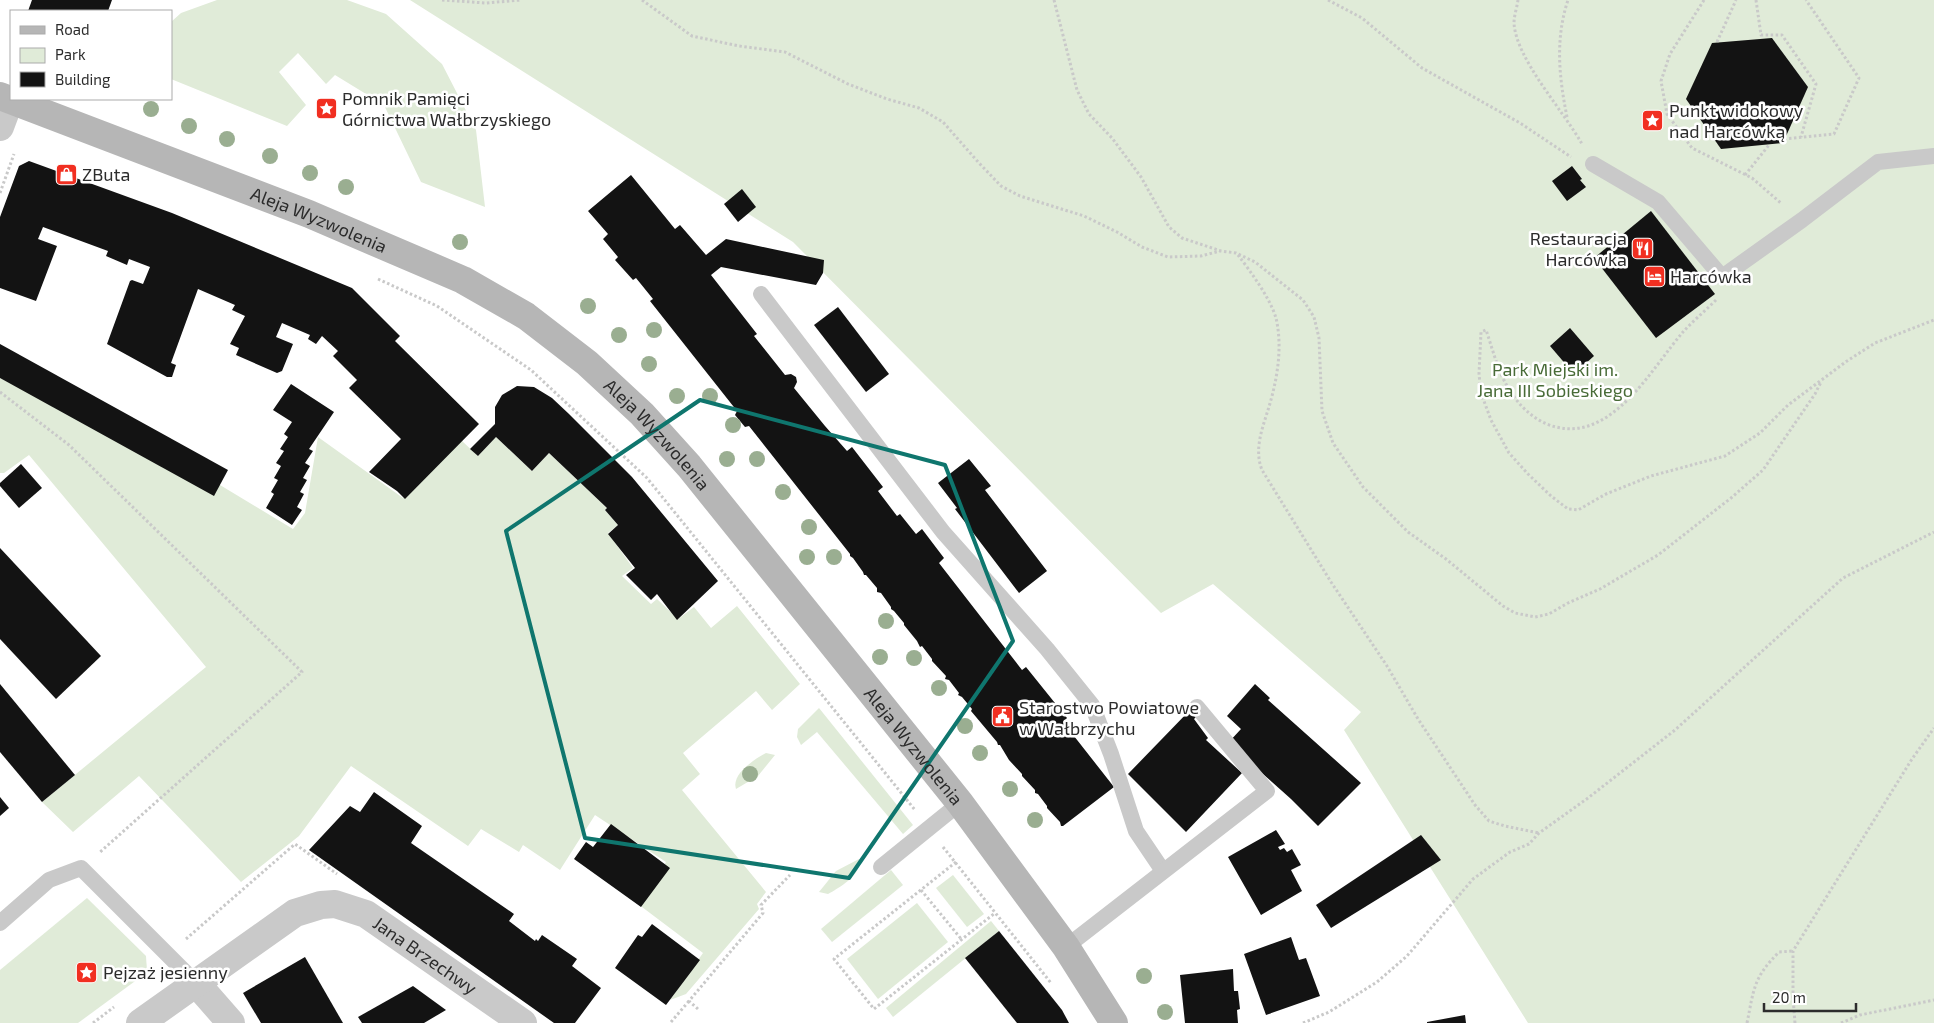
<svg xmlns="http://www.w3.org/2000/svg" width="1934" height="1023" viewBox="0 0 1934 1023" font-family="'Exo 2',sans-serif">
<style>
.green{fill:#e0ebd8}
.building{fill:#131313}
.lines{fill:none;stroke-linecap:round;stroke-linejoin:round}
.path{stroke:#c9c9c9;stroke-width:3;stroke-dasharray:2.5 2.5;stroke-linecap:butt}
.lane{stroke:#c9c9c9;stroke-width:16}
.street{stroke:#c9c9c9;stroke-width:28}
.secondary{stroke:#b6b6b6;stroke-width:28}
.tree{fill:#9aae91}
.marked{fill:none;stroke:#0f766e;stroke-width:4;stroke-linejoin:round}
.labels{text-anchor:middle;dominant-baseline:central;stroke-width:5;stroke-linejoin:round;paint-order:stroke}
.poi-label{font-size:18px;fill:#2c2c2c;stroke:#fff;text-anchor:start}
.street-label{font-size:18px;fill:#2c2c2c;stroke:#fff}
.park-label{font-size:18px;fill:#486b37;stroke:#fff}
</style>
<rect width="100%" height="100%" fill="#fff"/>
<!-- green -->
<g class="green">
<path d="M217,0H347L386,14L442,64L476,130L485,207L421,182L384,105L335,75L326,84L298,53L279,72L306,105L287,126L171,79V22L181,13Z"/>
<path d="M410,0H1934V1023H1528L1344,730L1361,712L1213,584L1161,613L793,242Z"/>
<path d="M0,378L220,485L293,529L305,513L318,437L403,498L461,440L478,456L496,437L532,471L549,453L607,508L605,510L618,525L608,533L633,568L622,576L651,604L657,599L678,619L694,607L711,628L737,606L800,684L772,710L756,691L683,753L700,774L682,790L766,892L757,904L759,909L686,994L670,1000L703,953L638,904L666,862L595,815L560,870L523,845L519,852L481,829L468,846L351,766L299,836L241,882L139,776L73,832L42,802L206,667L29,455L4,473H0Z"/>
<path d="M819,708L913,825L903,834L817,732L801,745L797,737L798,729Z"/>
<path d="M766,753L775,755L758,776L736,789C731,774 755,759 766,753Z"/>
<path d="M859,859C863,874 839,888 828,894L819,892L836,871Z"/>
<path d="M891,870L903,885L832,942L821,929Z"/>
<path d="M953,875L984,914L967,927L936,888Z"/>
<path d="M87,898L146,956L147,971L142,976L78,1023H0V970Z"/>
<path d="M917,903L948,942L878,999L847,959Z"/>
<path d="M991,921L999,931L893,1017L886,1008Z"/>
</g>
<!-- building -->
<g class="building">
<path d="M32,0H112L108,11H28Z"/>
<path d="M1772,38L1808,87L1787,134L1782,143L1721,149L1686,99L1712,43Z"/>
<path d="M29,161L172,213L352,288L400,336L395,341L479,424L405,499L397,491L369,472L401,439L349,388L357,380L333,356L338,351L322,336L316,344L308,339L310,335L282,323L276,337L293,344L282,371L277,373L236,355L239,348L230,344L245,316L232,310L235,305L198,289L171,363L176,365L172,377H167L107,344L130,281L132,280L143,284L150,267L129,259L127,265L106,256L108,251L43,227L38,239L57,246L36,301L0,288V217L19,166Z"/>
<path d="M1572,166L1582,179L1580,180L1586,187L1567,201L1552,181Z"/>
<path d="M631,175L675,229L680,225L706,255L726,239L824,260L823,273L816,285L721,267L711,275L757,334L754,336L785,375L791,374L796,377L797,382L794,388L825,426L847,451L852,447L883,487L878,491L897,516L900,514L916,534L922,529L944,558L939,563L1022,670L1026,667L1067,718L1063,722L1114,787L1063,826H1061L1060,822L1047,808V806L1038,794L1035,793V790L1022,776V774L1009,760L1000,745H998L997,742L971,711L972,709L962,697L958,695L959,693L949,680L945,679L946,676L932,661V659L922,646L920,647L917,641L904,625V623L894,611L891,609V607L881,593L877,592V588L866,575H864L863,572L853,558L850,556V554L749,426L745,427L735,415L737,411L650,301L653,299L636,278L633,280L615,260L618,257L603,239L608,234L588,211Z"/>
<path d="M742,189L756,207L738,222L724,204Z"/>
<path d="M1651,211L1715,294L1656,338L1594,258Z"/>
<path d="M838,307L889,374L866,392L814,325Z"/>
<path d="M1570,328L1594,356L1574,374L1550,346Z"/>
<path d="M0,344L228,470L214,496L0,378Z"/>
<path d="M291,384L334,412L309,449L313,451L305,463L310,466L303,478L307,480L300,492L304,494L297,507L302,510L292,525L266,508L274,494L271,492L278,480L274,478L281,466L276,463L284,451L280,449L288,437L284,434L292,422L273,410Z"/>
<path d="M517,386L534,387L552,398L569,414L632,477L718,581L677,620L657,594L651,600L626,575L635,568L608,534L618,525L605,510L607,508L549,453L532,471L496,437L478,456L470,449L495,424V407L502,395Z"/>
<path d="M969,459L991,486L985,490L1047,571L1019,593L955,509L957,508L938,483Z"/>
<path d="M21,464L42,488L19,508L0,486V483Z"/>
<path d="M0,548L101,656L56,699L0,639Z"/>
<path d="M0,684L75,775L42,802L0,752Z"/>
<path d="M1255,684L1270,698L1268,700L1361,783L1318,826L1291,799L1228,743L1241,729L1227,716Z"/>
<path d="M1190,710L1196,717L1194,719L1208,738L1206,740L1242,773L1186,832L1128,774Z"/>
<path d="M374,792L422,826L411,843L514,914L509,921L535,941L536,939L538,941L542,935L577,959L572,966L601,988L575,1023H554L309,850L350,806L360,812Z"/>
<path d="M0,797L9,808L0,816Z"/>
<path d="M611,824L670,868L641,907L574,859L586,842L593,847Z"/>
<path d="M1276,830L1285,844L1278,847L1280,850L1284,848L1287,852L1292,849L1301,865L1291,870L1302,891L1261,915L1228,857Z"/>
<path d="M1421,835L1441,860L1331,928L1316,905Z"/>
<path d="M652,924L700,960L666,1005L615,968L638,935L642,937Z"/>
<path d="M999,931L1062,1010L1069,1023H1017L965,958Z"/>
<path d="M1291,937L1299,960L1306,958L1320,996L1266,1015L1244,954Z"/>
<path d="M305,957L343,1023H261L243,993Z"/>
<path d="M1233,969L1234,991H1238L1240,1009L1237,1010L1238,1023H1185L1180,975Z"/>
<path d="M413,986L446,1010L424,1023H362L358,1017Z"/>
<path d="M1465,1015L1466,1023H1427V1022Z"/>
</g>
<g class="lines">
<!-- path -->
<g class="path">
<path d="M442,0L486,3L521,0"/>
<path d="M642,0L692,36L739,46L785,52L848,84L887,99L919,108L943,122L979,163L1001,186L1020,196L1084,216L1117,232L1142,247L1168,257L1201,256L1220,251"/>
<path d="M1054,0L1077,90L1089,114L1112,138L1141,177L1169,227L1182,238L1221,251L1236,253L1255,262L1303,300L1314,317L1319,338L1322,411L1333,443L1363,487L1408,532L1446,559L1503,606L1515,613L1535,617L1549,614L1568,603L1600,589L1658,555L1731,498L1763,470L1815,394L1821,382"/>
<path d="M1328,0L1362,18L1422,68L1520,123L1571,157"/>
<path d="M1518,0C1517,7 1514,16 1514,23C1516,59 1563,110 1582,144"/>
<path d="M1704,0L1670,54L1661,81L1667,114L1692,148L1752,178L1782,204"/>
<path d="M1756,0L1761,35H1782L1816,84L1801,137"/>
<path d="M1717,42L1736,0"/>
<path d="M1567,117C1559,77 1555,39 1568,0"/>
<path d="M1784,139L1834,134L1859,78L1806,0"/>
<path d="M1745,175L1769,145"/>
<path d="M0,193L14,154"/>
<path d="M1238,255C1251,272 1270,298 1276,318C1283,348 1277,381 1268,410C1262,429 1254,450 1262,470L1331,582L1387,666L1418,719L1475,805L1489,821L1505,826L1539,833"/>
<path d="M378,279L437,306L531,370L647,478L915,810"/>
<path d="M1716,300C1705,311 1693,321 1683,332C1652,368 1613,441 1556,427C1534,422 1516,403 1506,384C1497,368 1492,347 1486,330L1481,332L1479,374L1481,393L1491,420L1509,453L1528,474L1551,496L1568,509L1578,510L1606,494L1651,476L1725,456L1760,433L1788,405L1847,361L1875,343L1934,320"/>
<path d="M0,392L69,445L302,672L99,853"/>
<path d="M943,847L1051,983"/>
<path d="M956,862L834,959L874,1009L995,913"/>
<path d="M921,890L962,940"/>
<path d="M186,939L295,844L337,874"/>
<path d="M698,1009L689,1001L763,913L761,905L790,875"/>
<path d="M671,1022L689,1001"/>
<path d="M93,1023L114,1007"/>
<path d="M1303,1023L1329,1012L1377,982L1407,956L1473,879L1510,852L1529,844L1539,833L1588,798L1675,730L1843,578L1934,532"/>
<path d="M1747,1023C1754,989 1753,978 1779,952L1793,951"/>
<path d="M1795,1023L1793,997V951L1912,759L1934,728"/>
<path d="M1841,1023L1860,1015L1934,1000"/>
</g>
<!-- lane -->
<g class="lane">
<path d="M1593,164L1658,202L1722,277L1802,220L1878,162L1934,156"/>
<path d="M761,294L943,532L1047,649L1092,705L1111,754L1136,831L1163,871"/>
<path d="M881,867L960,803"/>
<path d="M0,923L49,880L81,868L196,983"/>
<path d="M1066,947L1267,791L1197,707"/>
</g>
<!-- street -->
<g class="street">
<path d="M0,127L10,100"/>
<path d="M196,983L231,1023"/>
<path id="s1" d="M140,1023L295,913L321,905L335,904L366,914L523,1023"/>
</g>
<!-- secondary -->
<path class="secondary" id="s2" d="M0,96L309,214L463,280L526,316L587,363L642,414L689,466L960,803L1066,947L1114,1023"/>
</g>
<!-- trees -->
<g class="tree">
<circle cx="151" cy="109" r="8"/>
<circle cx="189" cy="126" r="8"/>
<circle cx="227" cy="139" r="8"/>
<circle cx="270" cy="156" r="8"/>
<circle cx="310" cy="173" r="8"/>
<circle cx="346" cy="187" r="8"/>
<circle cx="460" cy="242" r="8"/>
<circle cx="588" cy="306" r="8"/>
<circle cx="654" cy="330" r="8"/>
<circle cx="619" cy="335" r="8"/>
<circle cx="649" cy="364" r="8"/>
<circle cx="677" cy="396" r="8"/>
<circle cx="710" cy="396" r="8"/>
<circle cx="733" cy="425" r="8"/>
<circle cx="727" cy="459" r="8"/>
<circle cx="757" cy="459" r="8"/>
<circle cx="783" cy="492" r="8"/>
<circle cx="809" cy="527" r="8"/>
<circle cx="807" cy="557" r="8"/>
<circle cx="834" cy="557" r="8"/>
<circle cx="886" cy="621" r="8"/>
<circle cx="880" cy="657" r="8"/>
<circle cx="914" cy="658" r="8"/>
<circle cx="939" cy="688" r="8"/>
<circle cx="965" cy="726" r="8"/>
<circle cx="980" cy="753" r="8"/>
<circle cx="750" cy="774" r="8"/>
<circle cx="1010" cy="789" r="8"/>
<circle cx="1035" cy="820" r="8"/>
<circle cx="1144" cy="976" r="8"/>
<circle cx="1165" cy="1012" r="8"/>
</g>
<!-- marked area -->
<path class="marked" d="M700,400L945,465L1013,641L849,878L585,838L506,531Z"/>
<!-- icons -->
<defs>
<symbol id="sight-square" viewBox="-11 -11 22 22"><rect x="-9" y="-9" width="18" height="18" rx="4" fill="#f12f21" stroke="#fff"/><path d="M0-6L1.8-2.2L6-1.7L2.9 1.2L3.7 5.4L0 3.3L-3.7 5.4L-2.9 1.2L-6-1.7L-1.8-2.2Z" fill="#fff"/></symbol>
<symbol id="shop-square" viewBox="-11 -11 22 22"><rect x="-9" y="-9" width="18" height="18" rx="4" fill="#f12f21" stroke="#fff"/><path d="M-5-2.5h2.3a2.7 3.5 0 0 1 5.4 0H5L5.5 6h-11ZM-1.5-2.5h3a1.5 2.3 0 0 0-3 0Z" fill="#fff"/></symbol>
<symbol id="restaurant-square" viewBox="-11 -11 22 22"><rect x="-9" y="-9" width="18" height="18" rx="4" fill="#f12f21" stroke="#fff"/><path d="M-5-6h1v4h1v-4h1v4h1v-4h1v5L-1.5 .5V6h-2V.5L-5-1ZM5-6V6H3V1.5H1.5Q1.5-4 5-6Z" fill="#fff"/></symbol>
<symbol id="hotel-square" viewBox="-11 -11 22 22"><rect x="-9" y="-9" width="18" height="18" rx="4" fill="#f12f21" stroke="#fff"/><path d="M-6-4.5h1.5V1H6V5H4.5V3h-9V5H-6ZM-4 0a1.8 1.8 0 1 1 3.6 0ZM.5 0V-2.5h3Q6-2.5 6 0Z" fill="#fff"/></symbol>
<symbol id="civic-square" viewBox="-11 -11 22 22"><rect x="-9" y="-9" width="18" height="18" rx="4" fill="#f12f21" stroke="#fff"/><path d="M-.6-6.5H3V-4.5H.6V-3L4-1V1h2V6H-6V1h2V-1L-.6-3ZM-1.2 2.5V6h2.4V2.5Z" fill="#fff"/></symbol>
</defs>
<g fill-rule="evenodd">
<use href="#sight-square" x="314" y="96" width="25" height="25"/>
<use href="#sight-square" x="1640" y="108" width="25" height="25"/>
<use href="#shop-square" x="54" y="162" width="25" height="25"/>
<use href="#restaurant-square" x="1630" y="236" width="25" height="25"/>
<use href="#hotel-square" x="1642" y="264" width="25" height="25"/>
<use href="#civic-square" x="990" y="704" width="25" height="25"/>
<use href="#sight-square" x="74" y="960" width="25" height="25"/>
</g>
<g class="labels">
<!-- poi labels -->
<g class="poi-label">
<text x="342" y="98">Pomnik Pamięci<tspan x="342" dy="21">Górnictwa Wałbrzyskiego</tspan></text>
<text x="1669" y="110">Punkt widokowy<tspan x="1669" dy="21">nad Harcówką</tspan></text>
<text x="82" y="174">ZButa</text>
<text x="1627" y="238" text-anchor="end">Restauracja<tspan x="1627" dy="21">Harcówka</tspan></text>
<text x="1670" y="276">Harcówka</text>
<text x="1019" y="707">Starostwo Powiatowe<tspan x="1019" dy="21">w Wałbrzychu</tspan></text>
<text x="103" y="972">Pejzaż jesienny</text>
</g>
<!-- street labels -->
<g class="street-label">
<text stroke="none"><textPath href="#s2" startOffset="342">Aleja Wyzwolenia</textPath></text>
<text stroke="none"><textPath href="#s2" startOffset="748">Aleja Wyzwolenia</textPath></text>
<text stroke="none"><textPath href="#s2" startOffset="1152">Aleja Wyzwolenia</textPath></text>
<text stroke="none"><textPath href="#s1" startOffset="336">Jana Brzechwy</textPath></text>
</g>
<!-- park labels -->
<g class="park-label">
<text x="1555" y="369">Park Miejski im.<tspan x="1555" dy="21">Jana III Sobieskiego</tspan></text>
</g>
</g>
<!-- legend -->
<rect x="10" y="10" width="162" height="90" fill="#ffffff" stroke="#ababab"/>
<rect x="20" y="26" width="25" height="8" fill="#b6b6b6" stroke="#ababab"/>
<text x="55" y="35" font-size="15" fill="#2c2c2c">Road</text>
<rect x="20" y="48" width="25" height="15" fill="#e0ebd8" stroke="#ababab"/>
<text x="55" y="60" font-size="15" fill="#2c2c2c">Park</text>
<rect x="20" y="72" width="25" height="15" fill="#131313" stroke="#ababab"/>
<text x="55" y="85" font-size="15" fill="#2c2c2c">Building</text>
<!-- scale -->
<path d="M1764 1003v8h92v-8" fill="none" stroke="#2c2c2c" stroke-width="2.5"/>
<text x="1772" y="1003" font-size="15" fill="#2c2c2c" stroke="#ffffff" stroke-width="4" paint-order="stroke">20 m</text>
</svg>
